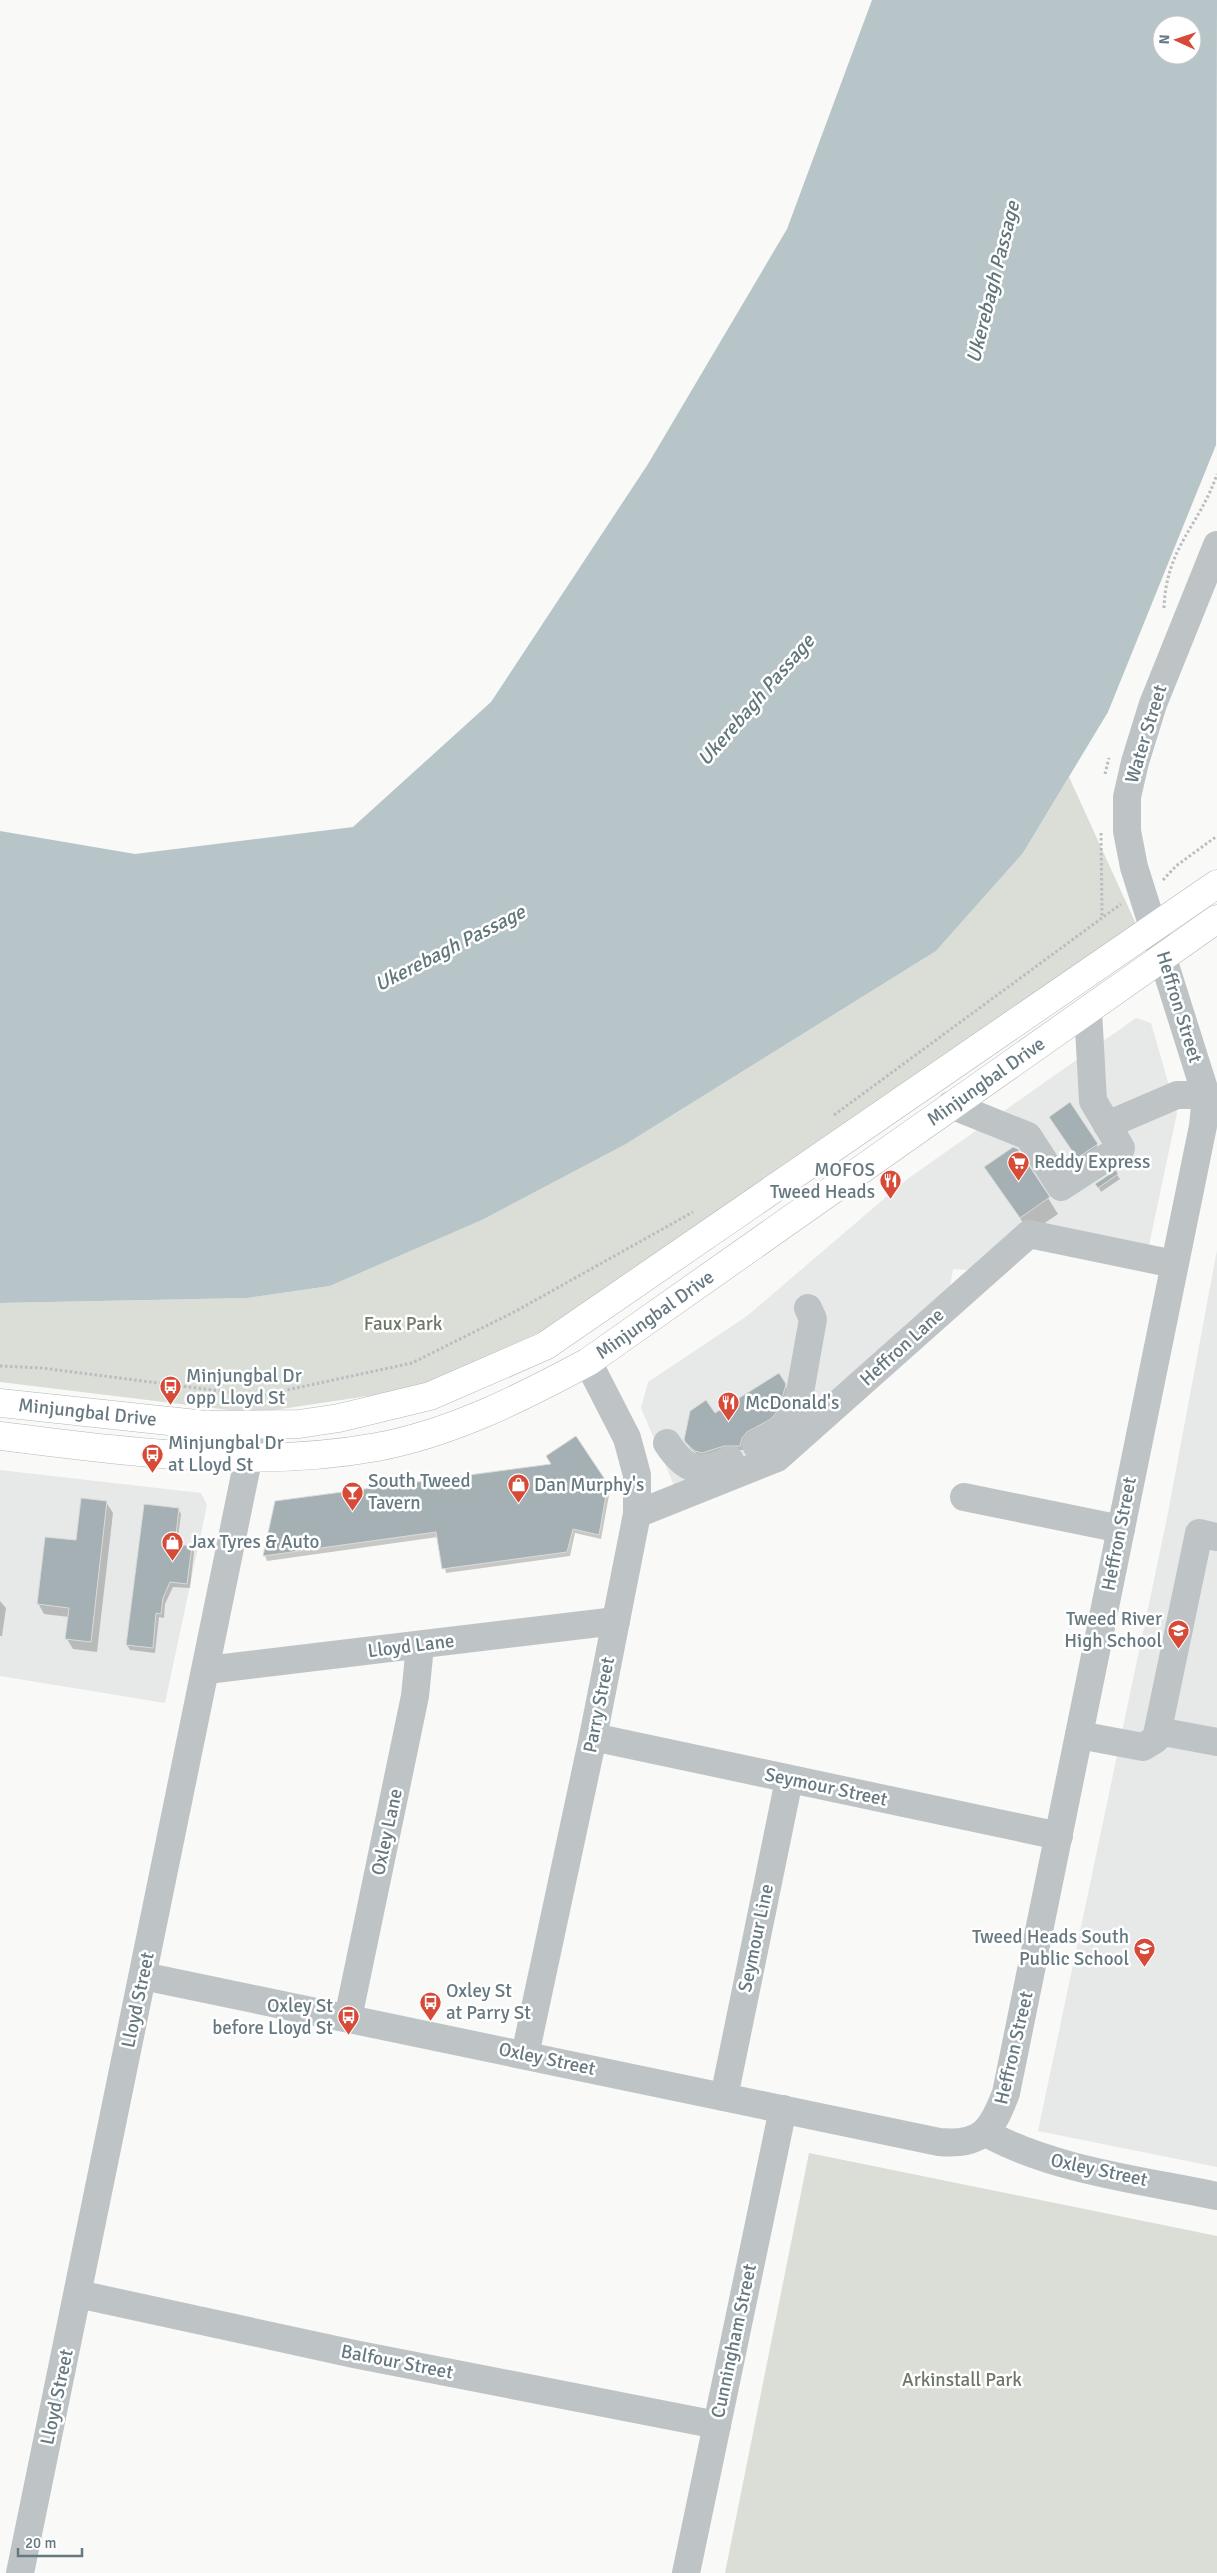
<svg xmlns="http://www.w3.org/2000/svg" width="1217" height="2573" viewBox="0 0 1217 2573" font-family="Signika,sans-serif">
<style>
.built{fill:#e7e9e8}
.green{fill:#daded7}
.water{fill:#b8c5c8;fill-rule:evenodd}
.shadow{fill:#0003}
.building{fill:#a5b0b4;stroke:#dbdbd9}
.lines{fill:none;stroke-linecap:round;stroke-linejoin:round}
.major-casing{stroke:#b2b8bb;stroke-width:29}
.path{stroke:#b9bdbf;stroke-width:3;stroke-dasharray:2.5 2.5;stroke-linecap:butt}
.minor{stroke:#bec4c6;stroke-width:28}
.major{stroke:#fff;stroke-width:28}
.labels{text-anchor:middle;dominant-baseline:central;stroke-width:5;stroke-linejoin:round;paint-order:stroke}
.street-label{font-size:19px;fill:#667880;stroke:#fff}
.poi-label{font-size:19px;fill:#667880;stroke:#fff;text-anchor:start}
.park-label{font-size:19px;fill:#6b7965;stroke:#fff}
.water-label{font-size:20px;font-style:italic;fill:#61767a;stroke:#fff}
</style>
<rect width="100%" height="100%" fill="#f9f9f7"/>
<!-- built -->
<g class="built">
<path d="M1136,1018L1151,1023L1177,1113L1148,1250L1021,1227L968,1270L953,1269L950,1286L766,1454L676,1490L641,1408L648,1382L747,1316L906,1180Z"/>
<path d="M1217,1250V2167L1038,2131L1167,1518Z"/>
<path d="M0,1470L201,1493L207,1505L165,1703L0,1676Z"/>
</g>
<!-- green -->
<g class="green">
<path d="M1069,777L1136,924L544,1330L415,1389L254,1413L0,1382V1303L248,1298L330,1286L482,1220L626,1144L936,951L1023,853Z"/>
<path d="M809,2153L1217,2236V2573H725Z"/>
</g>
<!-- water -->
<path class="water" d="M872,0H1217L1216,445L1108,712L1023,853L936,951L626,1144L482,1220L330,1286L248,1298L0,1303V831L135,854L353,827L491,702L648,464L787,229ZM1162,25H1192V55H1162Z"/>
<!-- shadow -->
<g class="shadow">
<path d="M1070,1104L1100,1150L1081,1162L1054,1122Z"/>
<path d="M986,1168L1048,1198L1058,1214L1030,1233Z"/>
<path d="M1115,1172L1120,1179L1101,1192L1097,1184Z"/>
<path d="M778,1375L788,1390L782,1414L744,1444L743,1450H727L699,1456L690,1448L685,1439L715,1415Z"/>
<path d="M607,1485L610,1490L601,1539L575,1533L570,1556L446,1573L438,1537L267,1561L265,1556L276,1502Z"/>
<path d="M106,1502L113,1513L97,1652L73,1649L67,1639L69,1617L44,1614L38,1603L77,1542Z"/>
<path d="M178,1509L181,1514L177,1545L191,1547L194,1552L190,1588L173,1587L165,1604L164,1618L159,1617L155,1653L130,1650L127,1645Z"/>
<path d="M0,1601L6,1608L2,1636H0Z"/>
</g>
<!-- building -->
<g class="building">
<path d="M1070,1102L1098,1144L1077,1158L1049,1117Z"/>
<path d="M1013,1147L1018,1149L1050,1197L1020,1218L984,1167Z"/>
<path d="M1116,1170L1118,1174L1098,1188L1095,1184Z"/>
<path d="M779,1373L786,1384L779,1409L771,1419L747,1432L742,1438L740,1446H724L702,1453L695,1451L686,1443L684,1440L690,1411L706,1400L715,1413Z"/>
<path d="M576,1436L608,1484L599,1535L573,1529L567,1552L442,1569L436,1532L263,1556L275,1501L551,1464L546,1456Z"/>
<path d="M81,1498L107,1501L91,1642L65,1639L69,1608L37,1604L45,1537L76,1540Z"/>
<path d="M144,1504L179,1508L175,1544L192,1546L187,1584L170,1582L163,1598L161,1614L156,1613L153,1648L126,1645Z"/>
</g>
<g class="lines">
<defs>
<g id="major">
<path id="s1" d="M0,1403L206,1425L299,1424L339,1418L430,1396L545,1346L1217,884"/>
<path id="s2" d="M0,1436C126,1451 251,1470 377,1447C452,1433 521,1398 588,1362L1217,919"/>
</g>
</defs>
<!-- major casing -->
<use href="#major" class="major-casing"/>
<!-- path -->
<g class="path">
<path d="M1164,608C1166,547 1200,525 1217,474"/>
<path d="M1105,774L1109,758"/>
<path d="M1101,833L1102,916"/>
<path d="M1163,880L1176,866L1217,836"/>
<path d="M834,1115L1121,904"/>
<path d="M0,1366L42,1368L259,1396L412,1363L516,1311L693,1212"/>
</g>
<!-- minor -->
<g class="minor">
<path d="M951,1105L1028,1136L1061,1187L1121,1148L1093,1101L1088,1010"/>
<path d="M1107,1125L1177,1095H1206"/>
<path d="M785,1425L792,1419L797,1409L813,1319L808,1308"/>
<path d="M667,1443C686,1472 700,1475 730,1460"/>
<path d="M756,1445L773,1434"/>
<path d="M964,1497L1121,1529"/>
<path d="M637,1514L777,1458L1029,1234L1174,1264"/>
<path d="M207,1670L616,1621"/>
<path d="M1158,1731L1217,1742"/>
<path d="M1079,1735L1143,1747L1156,1739L1199,1533L1217,1537"/>
<path d="M593,1737L1059,1836"/>
<path d="M143,1976L939,2142C982,2146 992,2130 1006,2093L1203,1126L1206,1095L1134,867L1127,831V797L1135,762L1153,704L1217,545"/>
<path d="M348,2018L415,1696L420,1646"/>
<path d="M525,2055L593,1737L637,1514V1475L627,1438L588,1362"/>
<path d="M724,2097L789,1780"/>
<path d="M986,2133C1053,2170 1141,2180 1217,2196"/>
<path d="M78,2294L354,2354L717,2425"/>
<path d="M20,2573L248,1460L251,1426"/>
<path d="M686,2573L783,2109"/>
</g>
<!-- major -->
<use href="#major" class="major"/>
</g>
<!-- icons -->
<defs>
<symbol id="supermarket-pin" viewBox="-11 -11 22 30"><path d="M0 17L-7.5 6A9.5 9.5 0 1 1 7.5 6Z" fill="#d84a38" stroke="#fff"/><path d="M-6-5.5h2.5l.6 2H6L4.5 2H-2.5L-4.4-4H-6ZM-1.5 3.2a1.3 1.3 0 1 0 .1 0ZM3 3.2a1.3 1.3 0 1 0 .1 0Z" fill="#fff"/></symbol>
<symbol id="restaurant-pin" viewBox="-11 -11 22 30"><path d="M0 17L-7.5 6A9.5 9.5 0 1 1 7.5 6Z" fill="#d84a38" stroke="#fff"/><path d="M-5-6h1v4h1v-4h1v4h1v-4h1v5L-1.5 .5V6h-2V.5L-5-1ZM5-6V6H3V1.5H1.5Q1.5-4 5-6Z" fill="#fff"/></symbol>
<symbol id="bus-pin" viewBox="-11 -11 22 30"><path d="M0 17L-7.5 6A9.5 9.5 0 1 1 7.5 6Z" fill="#d84a38" stroke="#fff"/><path d="M-5-6H5V4H4V6H2V4H-2V6H-4V4H-5ZM-3.5-4V0h7V-4ZM-3.5 1.2v1.5H-2V1.2ZM2 1.2v1.5H3.5V1.2Z" fill="#fff"/></symbol>
<symbol id="shop-pin" viewBox="-11 -11 22 30"><path d="M0 17L-7.5 6A9.5 9.5 0 1 1 7.5 6Z" fill="#d84a38" stroke="#fff"/><path d="M-5-2.5h2.3a2.7 3.5 0 0 1 5.4 0H5L5.5 6h-11ZM-1.5-2.5h3a1.5 2.3 0 0 0-3 0Z" fill="#fff"/></symbol>
<symbol id="bar-pin" viewBox="-11 -11 22 30"><path d="M0 17L-7.5 6A9.5 9.5 0 1 1 7.5 6Z" fill="#d84a38" stroke="#fff"/><path d="M-6-5H6L.8 .8V4.5H3.5V6h-7V4.5H-.8V.8Z" fill="#fff"/></symbol>
<symbol id="school-pin" viewBox="-11 -11 22 30"><path d="M0 17L-7.5 6A9.5 9.5 0 1 1 7.5 6Z" fill="#d84a38" stroke="#fff"/><path d="M0-5L7-2L0 1L-7-2ZM-4 1L0 2.5L4 1V4Q0 6-4 4Z" fill="#fff"/></symbol>
</defs>
<g fill-rule="evenodd">
<use href="#supermarket-pin" x="1006" y="1150" width="25" height="34"/>
<use href="#restaurant-pin" x="878" y="1168" width="25" height="34"/>
<use href="#bus-pin" x="158" y="1374" width="25" height="34"/>
<use href="#restaurant-pin" x="716" y="1390" width="25" height="34"/>
<use href="#bus-pin" x="140" y="1442" width="25" height="34"/>
<use href="#shop-pin" x="506" y="1472" width="25" height="34"/>
<use href="#bar-pin" x="340" y="1480" width="25" height="34"/>
<use href="#shop-pin" x="160" y="1530" width="25" height="34"/>
<use href="#school-pin" x="1166" y="1618" width="25" height="34"/>
<use href="#school-pin" x="1132" y="1936" width="25" height="34"/>
<use href="#bus-pin" x="418" y="1990" width="25" height="34"/>
<use href="#bus-pin" x="336" y="2004" width="25" height="34"/>
</g>
<g class="labels">
<!-- street labels -->
<g class="street-label">
<text transform="translate(1146 734) rotate(-73)">Water Street</text>
<text transform="translate(1179 1007) rotate(73)">Heffron Street</text>
<text stroke="none"><textPath href="#s2" startOffset="1094">Minjungbal Drive</textPath></text>
<text stroke="none"><textPath href="#s2" startOffset="689">Minjungbal Drive</textPath></text>
<text transform="translate(902 1347) rotate(-42)">Heffron Lane</text>
<text stroke="none"><textPath href="#s1" startOffset="88">Minjungbal Drive</textPath></text>
<text transform="translate(1119 1534) rotate(-79)">Heffron Street</text>
<text transform="translate(411 1646) rotate(-7)">Lloyd Lane</text>
<text transform="translate(599 1705) rotate(-79)">Parry Street</text>
<text transform="translate(826 1787) rotate(12)">Seymour Street</text>
<text transform="translate(387 1832) rotate(-78)">Oxley Lane</text>
<text transform="translate(756 1938) rotate(-78)">Seymour Line</text>
<text transform="translate(138 2000) rotate(-78)">Lloyd Street</text>
<text transform="translate(1014 2048) rotate(-77)">Heffron Street</text>
<text transform="translate(547 2059) rotate(12)">Oxley Street</text>
<text transform="translate(1099 2170) rotate(12)">Oxley Street</text>
<text transform="translate(734 2341) rotate(-78)">Cunningham Street</text>
<text transform="translate(397 2362) rotate(11)">Balfour Street</text>
<text transform="translate(57 2397) rotate(-78)">Lloyd Street</text>
</g>
<!-- poi labels -->
<g class="poi-label">
<text x="1034" y="1162">Reddy Express</text>
<text x="875" y="1170" text-anchor="end">MOFOS<tspan x="875" dy="22">Tweed Heads</tspan></text>
<text x="186" y="1376">Minjungbal Dr<tspan x="186" dy="22">opp Lloyd St</tspan></text>
<text x="745" y="1403">McDonald's</text>
<text x="168" y="1443">Minjungbal Dr<tspan x="168" dy="22">at Lloyd St</tspan></text>
<text x="368" y="1481">South Tweed<tspan x="368" dy="22">Tavern</tspan></text>
<text x="534" y="1485">Dan Murphy's</text>
<text x="189" y="1542">Jax Tyres &amp; Auto</text>
<text x="1162" y="1619" text-anchor="end">Tweed River<tspan x="1162" dy="22">High School</tspan></text>
<text x="1129" y="1937" text-anchor="end">Tweed Heads South<tspan x="1129" dy="22">Public School</tspan></text>
<text x="446" y="1991">Oxley St<tspan x="446" dy="22">at Parry St</tspan></text>
<text x="333" y="2006" text-anchor="end">Oxley St<tspan x="333" dy="22">before Lloyd St</tspan></text>
</g>
<!-- park labels -->
<g class="park-label">
<text x="403" y="1324">Faux Park</text>
<text x="962" y="2380">Arkinstall Park</text>
</g>
<!-- water labels -->
<g class="water-label">
<text transform="translate(993 282) rotate(-76)">Ukerebagh Passage</text>
<text transform="translate(756 700) rotate(-49)">Ukerebagh Passage</text>
<text transform="translate(450 948) rotate(-27)">Ukerebagh Passage</text>
</g>
</g>
<!-- north arrow -->
<g transform="translate(1177 40) rotate(273)"><circle r="24" fill="#ffffff" stroke="#c2c9cc"/>
<path d="M0-4L9 19L0 12L-9 19Z" fill="#d84a38"/>
<text y="-8" font-size="14" font-weight="bold" text-anchor="middle" fill="#667880">N</text>
</g>
<!-- scale -->
<path d="M18 2548v8h64v-8" fill="none" stroke="#667880" stroke-width="2.5"/>
<text x="25" y="2548" font-size="15" fill="#667880" stroke="#ffffff" stroke-width="4" paint-order="stroke">20 m</text>
</svg>
